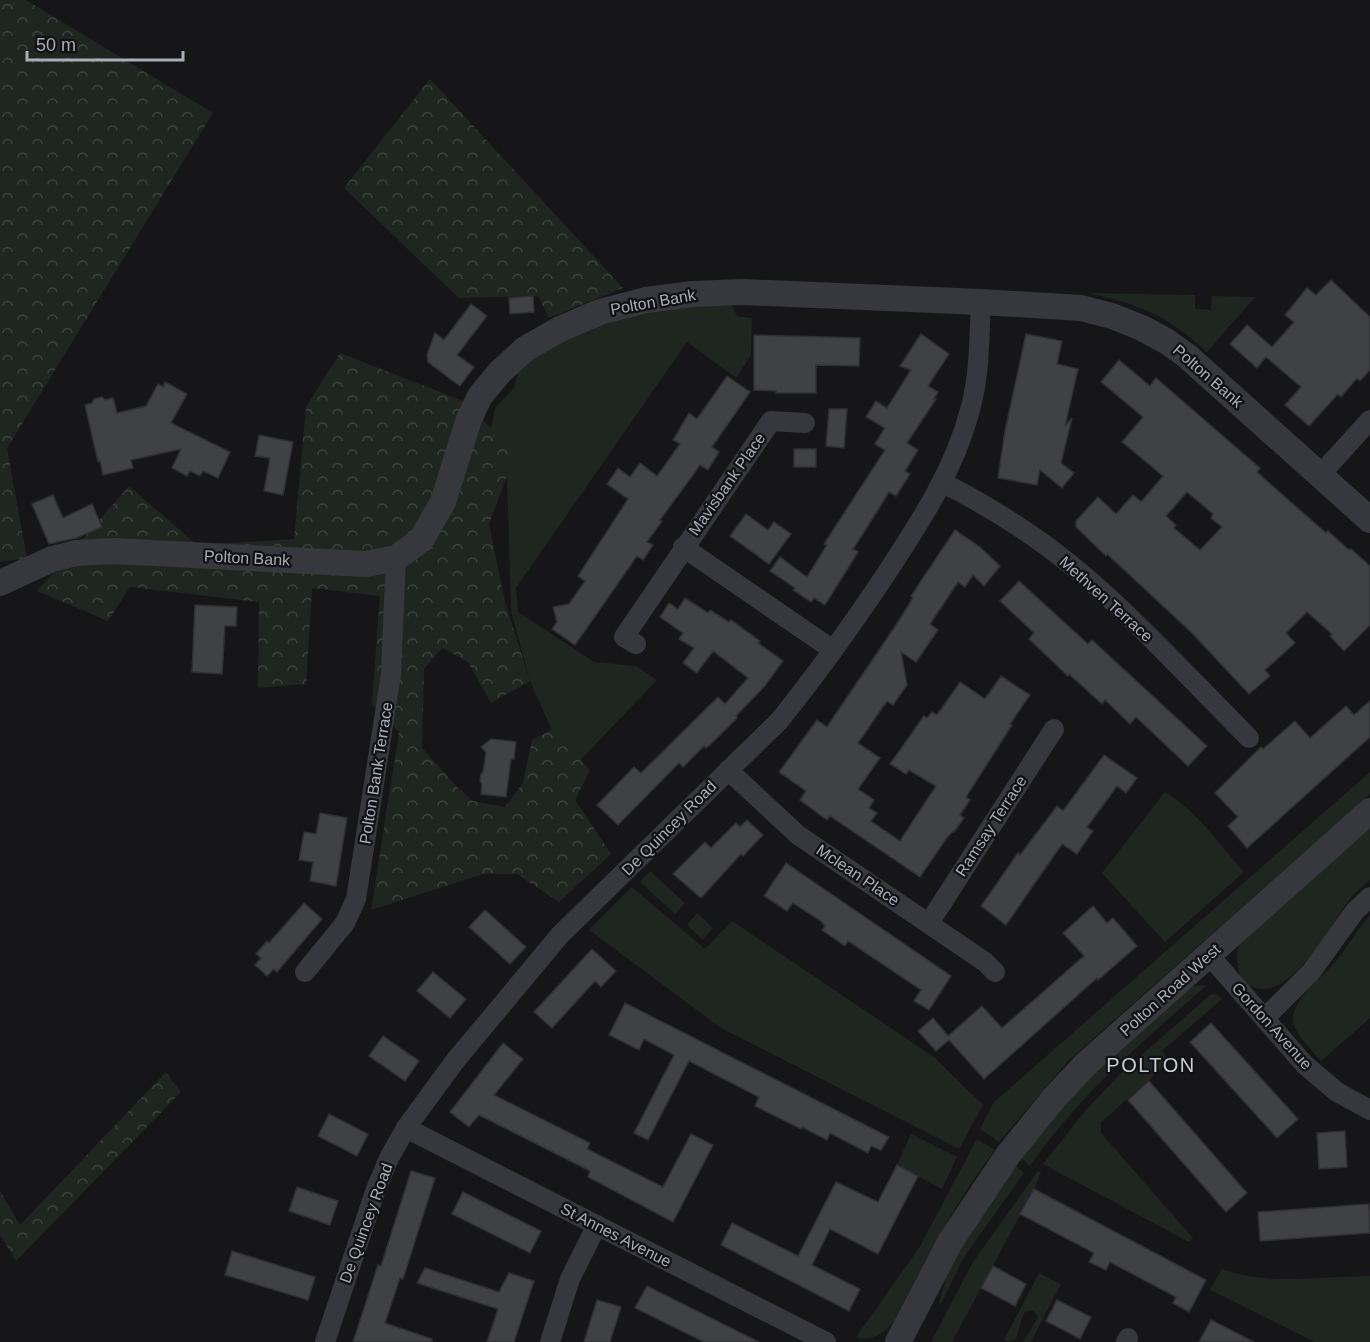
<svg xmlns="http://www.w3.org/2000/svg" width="1370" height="1342" viewBox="0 0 1370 1342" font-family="Arial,sans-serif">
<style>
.grass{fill:#1e261f}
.forest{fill:url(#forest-crowns)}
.building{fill:#404145;stroke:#303034;stroke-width:1.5;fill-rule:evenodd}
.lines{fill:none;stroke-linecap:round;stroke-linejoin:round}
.minor{stroke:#37383d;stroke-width:20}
.tertiary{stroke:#37383d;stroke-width:26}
.labels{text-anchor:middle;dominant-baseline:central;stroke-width:4.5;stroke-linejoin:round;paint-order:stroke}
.street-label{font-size:16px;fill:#a8adb8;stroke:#111113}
.quarter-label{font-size:20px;letter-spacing:1.5px;fill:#c9ccd4;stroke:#111113}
</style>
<defs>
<pattern id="forest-crowns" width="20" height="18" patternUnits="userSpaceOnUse" patternTransform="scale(1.5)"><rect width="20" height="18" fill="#1e261f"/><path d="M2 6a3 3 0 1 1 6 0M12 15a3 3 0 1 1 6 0" fill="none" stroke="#3c433d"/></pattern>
</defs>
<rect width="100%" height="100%" fill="#161618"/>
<!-- grass -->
<g class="grass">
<path d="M1087,293L1195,295V309L1211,310L1212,296L1255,297L1207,352C1165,314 1141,305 1087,293Z"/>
<path d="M731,303L737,316L752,318L751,355L736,378L687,342L516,588L518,612L594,662L636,666L657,680L570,771L530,681L511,611L507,476L491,428L495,408L514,388L519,369L545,350L586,330L630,316L674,307Z"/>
<path d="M1370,772V794L1068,1061L999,1142L980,1129L994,1102Z"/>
<path d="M1165,792C1197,811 1219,844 1244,872L1165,942L1102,873Z"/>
<path d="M1370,828V880C1363,886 1355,892 1350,899C1331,924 1294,997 1257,988C1248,986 1243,982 1240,974C1236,963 1236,954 1240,942Z"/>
<path d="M650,871L685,903L675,914L640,882Z"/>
<path d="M632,887L705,949L732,921L934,1057L983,1105L959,1149L721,1028L589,930Z"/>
<path d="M697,913L713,928L703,940L687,925Z"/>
<path d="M1370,915V1018L1321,1061C1312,1050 1293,1033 1293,1019C1293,998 1325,975 1337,960C1349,945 1357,929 1370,915Z"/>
<path d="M1199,985L1206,986C1141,1043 1080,1094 1030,1166L1020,1157L1074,1092L1190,987Z"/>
<path d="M1216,994L1222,999L1162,1051L1168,1060L1165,1066L1101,1122V1133L1193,1238L1189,1242L1043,1164L1087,1109L1120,1074L1210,995Z"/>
<path d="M911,1134L957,1157L942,1189L897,1165Z"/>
<path d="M977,1139L995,1150C954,1203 925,1262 894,1321C884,1334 872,1342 856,1337L919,1248Z"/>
<path d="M1015,1165L1024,1173L964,1257L941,1304L939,1303L950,1265Z"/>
<path d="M1038,1171L1041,1172L1034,1189L952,1342H931L973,1262Z"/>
<path d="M1222,1269C1267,1286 1322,1276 1370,1276V1342H1315L1210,1290Z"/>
<path d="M1039,1273L1061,1284L1031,1342H1023L1038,1318L1036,1313L1031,1310L1025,1312C1019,1321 1021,1331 1015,1340L1008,1342L1004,1340Z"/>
</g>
<!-- forest -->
<g class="forest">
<path d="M0,0H26L213,113L7,448L27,558L0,562Z"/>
<path d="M430,79L623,288L549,318L538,296L459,298L344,188Z"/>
<path d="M340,353L463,401L516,452L489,524L505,602L530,681L491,703L468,662L442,648L424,669L422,748L457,787L473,801L505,807L523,783L532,740L551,730L590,770L575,800L611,854L559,902L517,874H483L371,910L399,732L372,704L380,596L312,588L306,684L258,688L259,602L130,587L108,621L37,591L129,486L197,545L294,539L306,407Z"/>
<path d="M166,1072L181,1092L16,1261L0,1235V1191L20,1225Z"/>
</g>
<!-- building -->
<g class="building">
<path d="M1331,280L1370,317V370L1360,381L1357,378L1341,397L1338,394L1309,426L1285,405L1301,387L1266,357L1257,368L1230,344L1247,325L1272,347L1294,322L1285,315L1307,288L1316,295Z"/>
<path d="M533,296L534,312L510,314L509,298Z"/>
<path d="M471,304L487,316L457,355L474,367L460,386L428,362L427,355L435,333L444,340Z"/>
<path d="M921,334L949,354L928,386L938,392L934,399H936L907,443L918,450L905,471L910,474L896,496L889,492L871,521L853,549L858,552L825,605L814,598L811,602L793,590L795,588L770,571L780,557L807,577L827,545L824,544L885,450L875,444L885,428L866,417L876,401L887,408L911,370L900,366Z"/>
<path d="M1026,334L1062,341L1057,364L1078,369L1065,426L1072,418L1061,463L1074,473L1062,488L1040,470L1037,485L998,478L1005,431Z"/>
<path d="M754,335L860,338L859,366L816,365V393H776V391L754,390Z"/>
<path d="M1119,360L1150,386L1156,378L1260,468L1257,472L1276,489L1326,533L1328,531L1349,550L1351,549L1370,566V625L1344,651L1330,636L1332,634L1307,612L1286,633L1295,643L1265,670L1270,676L1249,694L1191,632L1107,554L1106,556L1076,527V521L1098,497L1116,514L1133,495L1141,502L1163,476L1122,442L1143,417L1101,382ZM1187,492L1213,514L1211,518L1222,527L1200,550L1174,528L1176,525L1166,516Z"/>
<path d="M727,376L750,392L712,447L719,452L708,470L700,465L660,520L662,521L647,542L653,545L643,560L637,556L575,645L552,629L557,622L553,607L569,604L585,581L578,576L628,499L607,484L618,468L630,477L640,463L657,476L680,444L673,440L689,413L697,419Z"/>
<path d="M165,382L187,394L171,423L230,452L218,478L203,471L200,476L190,471L187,476L172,468L181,449L131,460L133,468L103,475L100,461L98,462L85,405L92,403L94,399L102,397L105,400L113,398L117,413L146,406L158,384L163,387Z"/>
<path d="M829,409H847L844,448L826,446Z"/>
<path d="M259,435L293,442L283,495L264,491L270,458L255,456Z"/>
<rect x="794" y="449" width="22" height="18"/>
<path d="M53,495L63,518L92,504L102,527L76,538L49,544L32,504Z"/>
<path d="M746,514L768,530L774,522L791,534L769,564L730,536Z"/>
<path d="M955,530L980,547L1000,566L984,586L973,575L965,587L958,582L930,624L938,630L916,662L901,652L907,685L893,705L887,701L858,743L880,758L858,789L874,800L869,808L877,813L871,821L900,841L936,786L909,770L906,774L890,764L924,716L927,718L932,712L937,715L960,682L985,699L1001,676L1030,695L1010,724L1012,725L966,797L970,800L960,815L964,818L954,832L953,831L946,839L920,877L830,816L827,820L800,800L806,791L779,772L817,720L827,727L896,625L913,598L911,596Z"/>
<path d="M1019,581L1088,644L1092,640L1207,746L1188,766L1136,717L1130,724L1105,700L1102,704L1069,674L1068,676L1029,639L1034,633L1000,601Z"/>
<path d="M685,598L708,613L710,610L729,622L731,620L760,641L758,643L783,661L764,687L736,716L737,718L711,744L706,748L704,746L683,767L679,763L618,825L597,805L634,767L641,773L718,697L725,704L748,678L713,651L697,673L683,663L694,648L679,639L683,633L660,617L669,603L678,609Z"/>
<path d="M195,605L237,607L236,626H225L222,674L192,672Z"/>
<path d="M1370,701V737L1247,848L1228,826L1238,817L1215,793L1261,747L1263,749L1295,721L1310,738L1346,706L1354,715Z"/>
<path d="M491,739L516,742L514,759H511L506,797L481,794L482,784L480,781L481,774L483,772L486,752L481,747Z"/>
<path d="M1104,755L1137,778L1126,793L1117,786L1087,827L1093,831L1077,854L1062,844L1006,925L981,906L1018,853L1020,855L1057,806L1063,811Z"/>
<path d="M320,813L347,818L336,886L310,881L313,862L299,860L304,832L316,834Z"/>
<path d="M747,820L763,835L743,856L741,854L701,898L673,874L705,842L711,848L736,823L740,827Z"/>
<path d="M786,863L951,976L929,1010L914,1001L921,990L848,941L845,946L822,930L825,926L821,921L793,903L787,911L764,896Z"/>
<path d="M304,903L322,919L277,972L274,969L267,976L255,965L261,958L256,954L267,941L269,943Z"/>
<path d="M1093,906L1107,923L1113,918L1137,946L1098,980L1097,978L984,1079L949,1040L936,1051L918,1031L933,1018L948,1036L982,1006L1002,1028L1084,956L1063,933Z"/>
<path d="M485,910L526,947L510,964L469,927Z"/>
<path d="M592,949L616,971L601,987L595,981L552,1028L534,1012Z"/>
<path d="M433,972L466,999L450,1018L417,991Z"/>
<path d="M625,1003L889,1137L881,1150L871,1146L868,1153L830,1133L827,1140L802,1127L801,1129L755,1106L759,1097L689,1061L648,1140L634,1133L674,1055L644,1039L639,1050L609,1035Z"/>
<path d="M1211,1023L1298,1119L1277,1138L1190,1042Z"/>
<path d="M383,1036L419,1061L405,1081L369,1056Z"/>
<path d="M503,1043L523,1059L494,1095L590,1143L587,1149L663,1187L691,1134L713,1145L673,1222L588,1177L590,1171L479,1115L469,1127L450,1112Z"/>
<path d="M1149,1081L1247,1193L1226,1212L1128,1100Z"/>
<path d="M329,1114L368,1134L357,1156L318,1136Z"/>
<path d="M1345,1131L1347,1167L1319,1169L1317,1133Z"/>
<path d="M897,1165L918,1176L878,1254L830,1229L812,1265L860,1289L849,1311L721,1245L732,1223L798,1256L836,1182L878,1202Z"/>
<path d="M411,1171L435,1178L403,1279L400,1278L385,1323L432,1339V1342H353L378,1265L381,1266Z"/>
<path d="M297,1187L338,1201L330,1225L289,1211Z"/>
<path d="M1034,1189L1206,1280L1189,1312L1173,1303L1176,1297L1110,1262L1106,1270L1089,1262L1094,1253L1020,1214Z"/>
<path d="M463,1192L541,1231L530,1253L452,1214Z"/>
<path d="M1369,1204L1370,1233L1260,1241L1258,1212Z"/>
<path d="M232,1251L315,1277L308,1300L225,1275Z"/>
<path d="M993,1266L1026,1284L1015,1306L981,1288Z"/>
<path d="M425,1268L499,1292L509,1273L534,1281L514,1342H487L498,1309L417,1283Z"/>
<path d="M647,1286L759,1342H704L635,1308Z"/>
<path d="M597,1300L621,1307L610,1342H584Z"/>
<path d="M1057,1300L1091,1317L1080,1339L1046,1321Z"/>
<path d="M1211,1320L1254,1342H1199Z"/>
</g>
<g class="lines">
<!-- minor -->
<g class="minor">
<path d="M1320,475L1370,420"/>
<path d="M943,483C977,500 1010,520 1041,542C1115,595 1184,673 1249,738"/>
<path d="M683,547L833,650"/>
<path d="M636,644L624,637L771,421L805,423"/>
<path d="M728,770L798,835L985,962L995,972"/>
<path d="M929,923L1054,729"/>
<path d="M1209,955L1305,1065L1337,1092L1370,1110"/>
<path d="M305,972L345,923L356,899L391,674L396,558"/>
<path d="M1265,1018L1311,972L1355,911L1370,897"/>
<path d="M406,1128L826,1342"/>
<path d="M325,1342L376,1189L389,1158L406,1128L455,1061L560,935L779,721C817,674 852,625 886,574C920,522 954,471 970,410C980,375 979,338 981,302"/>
<path d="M550,1342L570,1279L597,1225"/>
<path d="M1126,1342L1128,1338"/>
</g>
<!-- tertiary -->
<g class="tertiary">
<path d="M0,583L52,559L76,553L113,551L366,564L396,558L421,540L443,502L469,419L480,396L500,372L525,349L560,329L600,312L646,300L693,294L742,292L981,302L1081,308L1112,316L1142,328L1166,341L1187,356L1370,520"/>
<path d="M898,1342L950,1242L1008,1155L1054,1098L1086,1064L1370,811"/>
</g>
</g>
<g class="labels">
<!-- street labels -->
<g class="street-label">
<text transform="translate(653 302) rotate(-10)">Polton Bank</text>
<text transform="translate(1208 376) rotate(41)">Polton Bank</text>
<text transform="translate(727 484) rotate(-55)">Mavisbank Place</text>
<text transform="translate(247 558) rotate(3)">Polton Bank</text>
<text transform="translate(1106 599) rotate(42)">Methven Terrace</text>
<text transform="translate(376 773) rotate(-81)">Polton Bank Terrace</text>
<text transform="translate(991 826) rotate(-57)">Ramsay Terrace</text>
<text transform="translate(669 828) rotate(-45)">De Quincey Road</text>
<text transform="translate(858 875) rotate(34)">Mclean Place</text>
<text transform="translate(1170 990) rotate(-42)">Polton Road West</text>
<text transform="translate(1272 1026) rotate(48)">Gordon Avenue</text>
<text transform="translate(366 1223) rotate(-70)">De Quincey Road</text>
<text transform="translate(616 1235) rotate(27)">St Annes Avenue</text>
</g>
<!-- quarter labels -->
<g class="quarter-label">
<text x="1151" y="1065">POLTON</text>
</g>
</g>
<!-- scale -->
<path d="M27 51v9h156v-9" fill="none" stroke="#a8adb8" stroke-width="3"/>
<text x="36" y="51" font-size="18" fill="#a8adb8" stroke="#111113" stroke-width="4.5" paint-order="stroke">50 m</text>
</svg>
